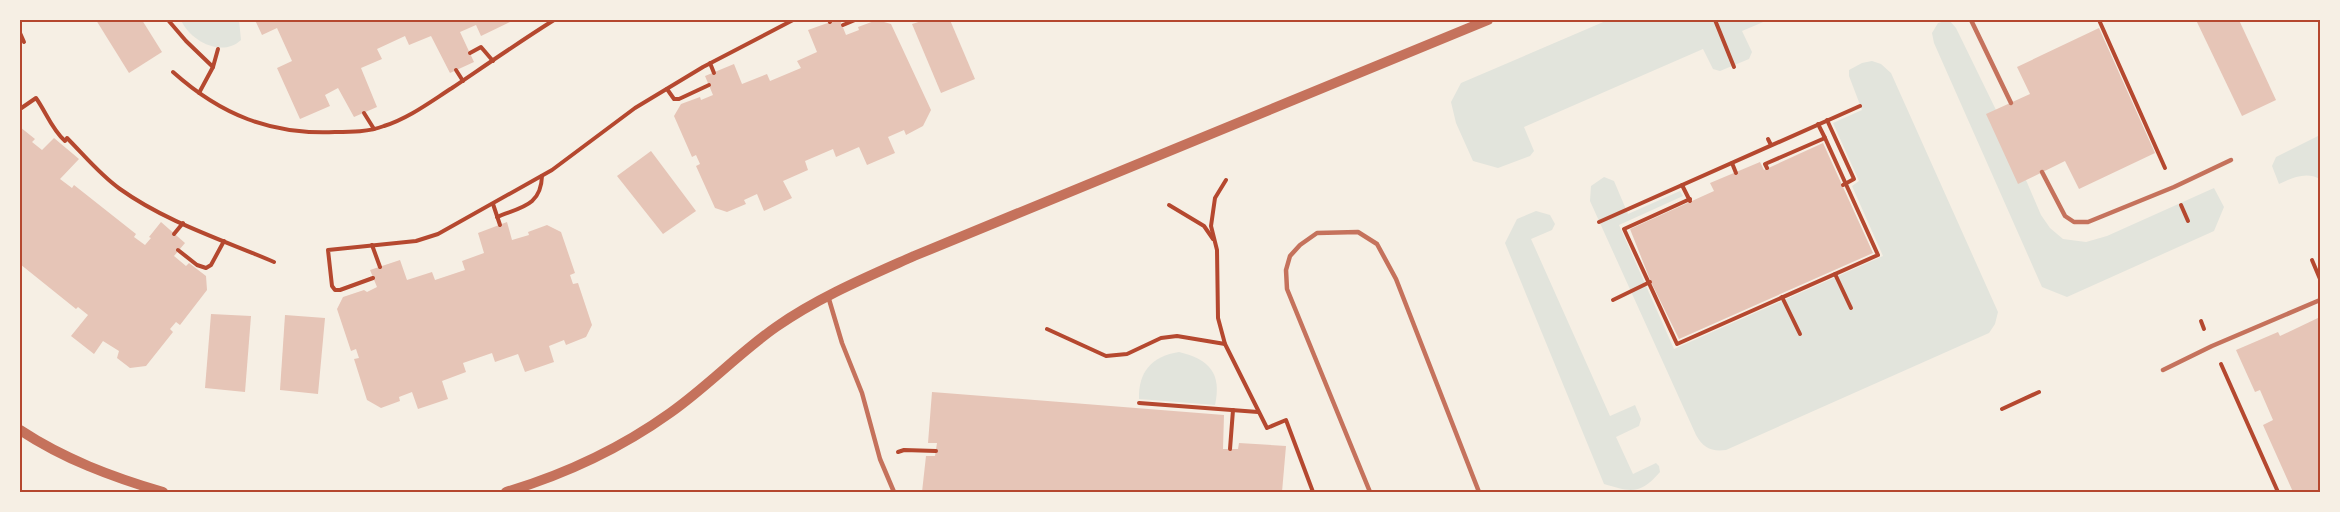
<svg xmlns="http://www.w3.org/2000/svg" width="2340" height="512" viewBox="0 0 2340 512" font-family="Mulish,sans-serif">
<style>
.green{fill:#e2e4dc}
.building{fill:#e6c5b7}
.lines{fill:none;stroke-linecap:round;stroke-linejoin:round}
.path{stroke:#b5482f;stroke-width:4}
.service{stroke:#c5725c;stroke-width:4.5}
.tertiary{stroke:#c5725c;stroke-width:10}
.neatline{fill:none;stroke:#b5482f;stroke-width:2}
</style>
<rect width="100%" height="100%" fill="#f6efe4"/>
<!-- green -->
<g class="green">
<path d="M181,20H239L241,40C222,58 190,41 181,20Z"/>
<path d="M1608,20H1768L1742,31L1752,52L1749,59L1720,71L1713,69L1703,49L1524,127L1534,151L1530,156L1498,168L1473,161L1456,123L1451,102L1461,83Z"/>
<path d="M1949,20L1956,28L1996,110L2041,215L2050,228L2063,239L2086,242L2107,236L2214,188L2224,207L2214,231L2067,297L2042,287L1934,43L1932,33L1938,23Z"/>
<path d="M1872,61L1881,64L1891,73L1998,312L1995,324L1989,333L1726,450C1712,452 1703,448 1696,435L1590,201L1591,186L1604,177L1614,181L1628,214L1680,191L1683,196L1619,225L1674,349L1883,256L1852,186L1859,181L1833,123L1862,110L1849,76V70L1862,63Z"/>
<path d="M2320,135V179C2306,171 2292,178 2279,184L2272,166L2276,157Z"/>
<path d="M1536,211L1550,215L1555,224L1552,230L1531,239L1610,416L1635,405L1641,419L1639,426L1616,437L1633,474L1656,463L1659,466L1660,472C1640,495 1631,492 1604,484L1505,243L1517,219Z"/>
<path d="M1179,352C1209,359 1222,373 1215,405L1139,399C1138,372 1152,356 1179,352Z"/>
</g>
<!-- building -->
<g class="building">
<path d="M96,20H142L162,52L129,73Z"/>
<path d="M255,20H508L510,22L481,36L476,25L460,32L474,62L450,73L431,36L409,45L405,36L377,49L382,59L361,68L377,107L354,117L338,88L325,95L330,106L300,119L277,68L292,61L277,28L262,35Z"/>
<path d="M836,20H840L846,35L859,30L858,27L877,20L891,24L931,110L923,126L906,135L904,130L888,137L895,153L867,165L859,147L836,157L833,149L805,161L808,170L783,181L792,198L764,211L757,194L744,200L746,204L727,212L715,208L696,166L700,164L696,155L692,157L674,116L681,104L700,97L701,100L713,95L705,76L734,64L742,84L767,74L770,81L801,68L797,61L817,52L808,30Z"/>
<path d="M925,20H950L975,79L941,93L912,24Z"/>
<path d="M2196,20H2239L2276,100L2242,116Z"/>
<path d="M2099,28L2155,153L2079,189L2065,161L2018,184L1986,114L2030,94L2017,67Z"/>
<path d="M20,127L35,139L32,142L42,150L54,138L79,159L60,179L72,188L74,185L136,234L134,237L145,245L151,238L149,237L161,222L185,243L174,256L186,266L189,263L206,276L207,290L180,325L176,322L170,329L173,332L146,366L130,368L117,358L119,351L103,341L94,354L71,336L88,315L78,307L76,309L20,264Z"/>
<path d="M1823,143L1873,253L1679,339L1651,282L1630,229L1714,191L1710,183L1760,162L1764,170Z"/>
<path d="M651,151L696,211L663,234L617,176Z"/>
<path d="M507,222L512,240L529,235L528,232L547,225L561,232L575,273L570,275L573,284L578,283L592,325L586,337L566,345L564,340L549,346L554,362L525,372L518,354L495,362L492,353L463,363L466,372L442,381L448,399L418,409L412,392L399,397L400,401L381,408L367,400L354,359L359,358L356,349L351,351L337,309L343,297L364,290L367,292L377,287L370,270L400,260L407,280L432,272L435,280L465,270L462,261L484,253L478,233Z"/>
<path d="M211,314L251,316L245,392L205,388Z"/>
<path d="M285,315L325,318L318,394L280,390Z"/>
<path d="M2320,317V492H2293L2263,425L2273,420L2260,390L2255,392L2236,350L2278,332L2280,336Z"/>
<path d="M932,392L1224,415L1223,449H1238L1239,443L1286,446L1282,492H922L926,456H935L937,443H928Z"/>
</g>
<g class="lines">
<!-- path -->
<g class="path">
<path d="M168,20L186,41L213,67"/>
<path d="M829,20L830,22"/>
<path d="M1715,20L1734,67"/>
<path d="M2099,20L2165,168"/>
<path d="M843,25L855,20"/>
<path d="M20,33L24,42"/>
<path d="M470,53L481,47L493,61"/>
<path d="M710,63L714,73"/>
<path d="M456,70L463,81"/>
<path d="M173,72C221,115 271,135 335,132C351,132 369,132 384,126C409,118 430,102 452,88C486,65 519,42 554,20"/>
<path d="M667,89L674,99H679L709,85"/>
<path d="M199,93L213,67L218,49"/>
<path d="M20,109L36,98C46,112 52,130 65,141L67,138C84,155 100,175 120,189C166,222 223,240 274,262"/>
<path d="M364,113L374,129"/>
<path d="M1827,120L1854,179L1843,185"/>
<path d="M1818,124L1825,138"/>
<path d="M1768,139L1771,145"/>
<path d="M1732,163L1736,173"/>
<path d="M1682,185L1690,201"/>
<path d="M1690,199L1624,229L1677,344L1878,255L1825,138L1765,164L1767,168"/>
<path d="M493,204L500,225"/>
<path d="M1169,205L1204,226L1213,239"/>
<path d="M2181,205L2188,221"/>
<path d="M497,217C521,207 541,206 542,176"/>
<path d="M1599,222L1860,106"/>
<path d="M174,234L183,223"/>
<path d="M372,245L380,267"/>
<path d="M178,250L197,265L206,268L211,265L224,241"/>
<path d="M2312,260L2320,279"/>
<path d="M1835,274L1851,308"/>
<path d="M373,278L340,290H335L332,286L328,250L416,241L438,234L552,170L635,108L703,67L793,20"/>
<path d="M1782,297L1800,334"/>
<path d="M1613,300L1650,282"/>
<path d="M2201,321L2204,329"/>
<path d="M1047,329L1106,356L1127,354L1161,338L1177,336L1225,344L1218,318L1217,250L1211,226L1215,198L1226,180"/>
<path d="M1225,344L1267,428L1286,420L1313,492"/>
<path d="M2221,364L2278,492"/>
<path d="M1139,403L1258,412"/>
<path d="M2002,409L2039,392"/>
<path d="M1230,449L1233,410"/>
<path d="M898,452L904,450L936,451"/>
</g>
<!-- service -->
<g class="service">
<path d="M1971,20L2011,103"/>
<path d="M2042,172L2065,216L2074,222H2088L2174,187L2231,160"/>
<path d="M828,296L842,343L862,393L880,459L894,492"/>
<path d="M2163,370L2212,346L2320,300"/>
<path d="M1370,492L1287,289L1286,270L1290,256L1300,245L1317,233L1358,232L1377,244L1396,279L1479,492"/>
</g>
<!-- tertiary -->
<g class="tertiary">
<path d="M20,430C64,459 112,477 163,492"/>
<path d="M506,492C563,475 621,448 670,413C707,387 739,353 776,327C819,297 867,277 914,256L1488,20"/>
</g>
</g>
<!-- border -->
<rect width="2340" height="512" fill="none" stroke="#f6efe4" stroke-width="42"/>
<rect x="21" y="21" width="2298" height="470" class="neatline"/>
</svg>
